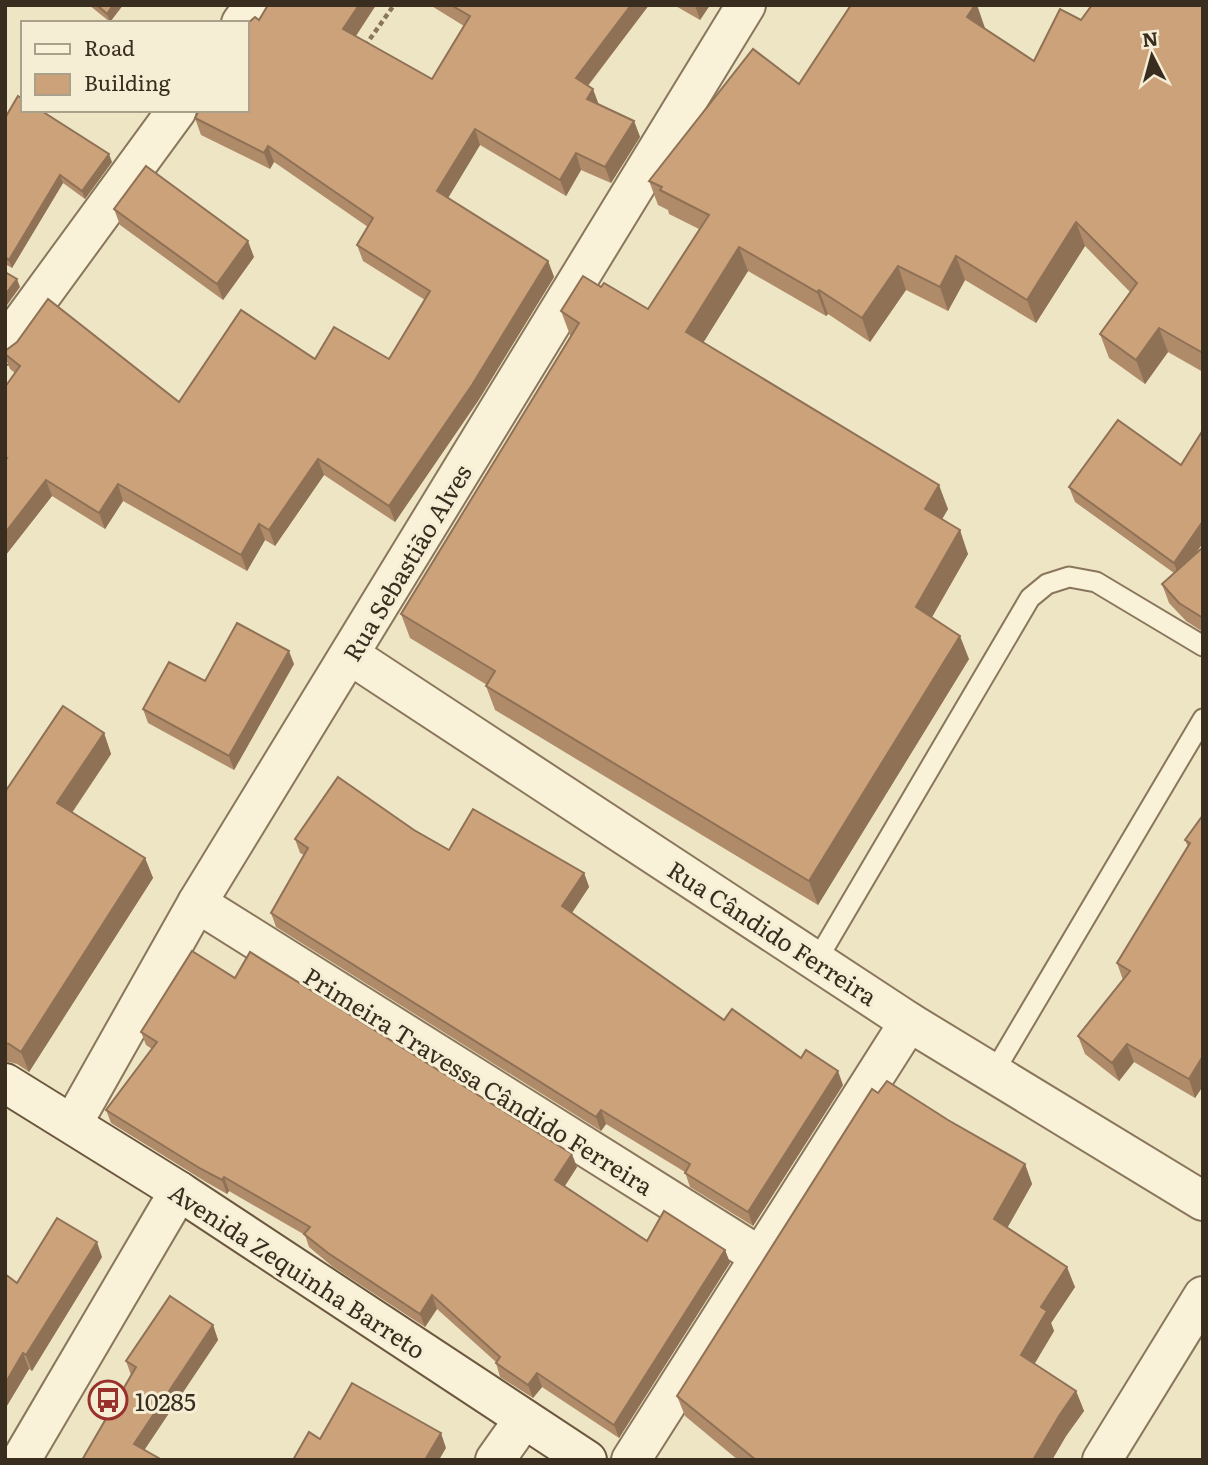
<svg xmlns="http://www.w3.org/2000/svg" width="1208" height="1465" viewBox="0 0 1208 1465" font-family="Literata,serif">
<style>
.lines{fill:none;stroke-linecap:round;stroke-linejoin:round}
.service-casing{stroke:#89765b;stroke-width:23}
.minor-casing{stroke:#89765b;stroke-width:42}
.secondary-casing{stroke:#6b573e;stroke-width:42}
.path{stroke:#89765b;stroke-width:4.5;stroke-dasharray:5 3.5;stroke-linecap:butt}
.service{stroke:#f9f1d8;stroke-width:19}
.minor{stroke:#f9f1d8;stroke-width:38}
.secondary{stroke:#f9f1d8;stroke-width:38}
.wall{fill:#af8b6a}
.shaded-wall{fill:#8f7156}
.building{fill:#cca27b;stroke:#8f7156;stroke-width:2}
.labels{text-anchor:middle;dominant-baseline:central;stroke-width:6;stroke-linejoin:round;paint-order:stroke}
.street-label{font-size:24px;fill:#392d1f;stroke:#f6eed4}
.poi-label{font-size:24px;fill:#392d1f;stroke:#f6eed4;text-anchor:start}
</style>
<rect width="100%" height="100%" fill="#eee5c5"/>
<g class="lines">
<defs>
<g id="service">
<path d="M817,960L1030,598L1047,584L1069,577L1096,582L1203,646"/>
<path d="M994,1072L1203,719"/>
</g>
<g id="minor">
<path d="M241,23L254,5"/>
<path d="M5,345L177,110"/>
<path d="M350,655L909,1022L1203,1201"/>
<path d="M197,903L761,1257"/>
<path d="M73,1123L197,903L746,5"/>
<path d="M21,1460L179,1191"/>
<path d="M495,1460L524,1419"/>
<path d="M631,1460L909,1022"/>
<path d="M1102,1460L1203,1296"/>
</g>
<path id="secondary" d="M5,1083L179,1191L587,1460"/>
</defs>
<!-- service casing -->
<use href="#service" class="service-casing"/>
<!-- minor casing -->
<use href="#minor" class="minor-casing"/>
<!-- secondary casing -->
<use href="#secondary" class="secondary-casing"/>
<!-- path -->
<path class="path" d="M365,46L394,5"/>
<!-- service -->
<use href="#service" class="service"/>
<!-- minor -->
<use href="#minor" class="minor"/>
<!-- secondary -->
<use href="#secondary" class="secondary"/>
</g>
<!-- wall -->
<g class="wall">
<path d="M89,5H123L110,22Z"/>
<path d="M376,5L356,36L432,79L464,26L430,5H649L588,86L599,105L634,121L640,137L611,183L581,170L566,196L480,145L448,198L548,261L554,277L478,401L395,522L324,475L275,546L265,540L247,571L123,501L105,529L52,496L5,556V387L15,373L10,369L5,357V351L179,402L315,359H389L425,300L363,261L357,245L368,227L274,162L270,169L201,135L195,118L259,20Z"/>
<path d="M674,5H710L700,20Z"/>
<path d="M851,5H977L984,28L1034,61L1081,20L1203,5V372L1168,352L1145,384L1109,358L1100,334L1130,292L1085,246L1036,323L965,280L948,311L906,290L870,342L828,314L826,316L748,271L703,342L948,509L942,519L968,554L932,617L969,659L818,905L495,710L486,686L487,685L410,638L401,614L571,336L570,335L561,311L601,287L648,309L699,229L669,214L668,210L658,205L649,181L799,84Z"/>
<path d="M5,118L112,162L85,199L63,183L12,268L5,264Z"/>
<path d="M114,209L254,257L223,300L120,225Z"/>
<path d="M1203,430V543L1195,554L1203,549V632L1186,621L1169,603L1162,584L1174,573L1075,502L1069,487L1181,465Z"/>
<path d="M294,664L234,770L148,723L143,709L205,681Z"/>
<path d="M104,733L111,754L72,813L145,858L153,878L29,1072L17,1064L5,1061V792Z"/>
<path d="M1203,815V1086L1195,1098L1134,1062L1119,1081L1085,1054L1078,1036L1123,980L1117,963L1188,847L1185,840Z"/>
<path d="M414,830L449,850L584,873L589,887L572,913L724,1020L801,1058L843,1085L753,1226L690,1187L685,1172L606,1124L601,1131L276,927L271,913L304,855L300,853L295,839Z"/>
<path d="M235,978L577,1167L565,1186L647,1241L725,1250L730,1263L619,1438L542,1387L533,1398L500,1377L496,1363V1362L437,1309L425,1327L333,1267L309,1247L305,1235L229,1191L227,1194L206,1182L111,1123L106,1110L152,1049L146,1045L141,1032Z"/>
<path d="M878,1093L948,1120L1025,1164L1032,1184L1007,1228L1075,1287L1051,1323L1054,1331L1034,1364L1076,1391L1084,1411L1066,1436L1052,1460H738L685,1416L677,1396Z"/>
<path d="M102,1257L32,1371L29,1369L5,1409V1274L17,1283Z"/>
<path d="M213,1325L218,1340L144,1450L82,1460L131,1375L126,1361Z"/>
</g>
<!-- shaded-wall -->
<g class="shaded-wall">
<path d="M113,5H123L110,22L107,14Z"/>
<path d="M359,5H376L349,46L343,29Z"/>
<path d="M631,5H649L581,94L576,78Z"/>
<path d="M695,5H710L700,20Z"/>
<path d="M975,5H977L985,28L976,41L967,17Z"/>
<path d="M593,89L599,105L587,99Z"/>
<path d="M634,121L640,137L611,183L605,167Z"/>
<path d="M475,129L480,145L442,208L437,191Z"/>
<path d="M268,146L274,162L270,169L264,153Z"/>
<path d="M576,153L581,170L566,196L560,180Z"/>
<path d="M109,154L112,162L85,199L82,191Z"/>
<path d="M60,175L63,183L12,268L9,260Z"/>
<path d="M1076,222L1085,246L1036,323L1027,300Z"/>
<path d="M248,241L254,257L223,300L217,284Z"/>
<path d="M739,247L748,271L695,356L686,332Z"/>
<path d="M956,256L965,280L948,311L940,287Z"/>
<path d="M548,261L554,277L478,401L395,522L389,506Z"/>
<path d="M898,266L906,290L870,342L862,318Z"/>
<path d="M17,279L20,287L5,308V295Z"/>
<path d="M819,290L828,314L826,316L817,292Z"/>
<path d="M1159,328L1168,352L1145,384L1136,360Z"/>
<path d="M318,459L324,475L275,546L269,530Z"/>
<path d="M46,480L52,496L5,556V533Z"/>
<path d="M118,484L123,501L105,529L99,513Z"/>
<path d="M939,485L948,509L934,533L925,509Z"/>
<path d="M1203,521V543L1179,577L1174,563Z"/>
<path d="M259,524L265,540L247,571L241,555Z"/>
<path d="M960,530L968,554L924,631L916,607Z"/>
<path d="M960,636L969,659L818,905L809,881Z"/>
<path d="M289,651L294,664L234,770L229,756Z"/>
<path d="M104,733L111,754L64,824L57,803Z"/>
<path d="M145,858L153,878L29,1072L21,1052Z"/>
<path d="M584,873L589,887L567,920L562,906Z"/>
<path d="M1127,1044L1134,1062L1119,1081L1112,1063Z"/>
<path d="M1203,1056V1086L1195,1098L1189,1079Z"/>
<path d="M838,1071L843,1085L753,1226L748,1212Z"/>
<path d="M601,1110L606,1124L601,1131L596,1117Z"/>
<path d="M572,1154L577,1167L560,1193L555,1180Z"/>
<path d="M1025,1164L1032,1184L1001,1239L994,1219Z"/>
<path d="M224,1177L229,1191L227,1194L222,1180Z"/>
<path d="M97,1242L102,1257L32,1371L26,1355Z"/>
<path d="M725,1250L730,1263L619,1438L614,1425Z"/>
<path d="M1067,1267L1075,1287L1051,1323L1054,1331L1028,1375L1021,1355L1041,1307Z"/>
<path d="M432,1295L437,1309L425,1327L420,1314Z"/>
<path d="M213,1325L218,1340L139,1458L134,1444Z"/>
<path d="M23,1353L29,1369L5,1409V1384Z"/>
<path d="M537,1373L542,1387L533,1398L528,1385Z"/>
<path d="M1076,1391L1084,1411L1066,1436L1052,1460H1033L1059,1416Z"/>
<path d="M441,1433L446,1448L439,1460H425Z"/>
</g>
<!-- building -->
<g class="building">
<path d="M97,5H113L107,14Z"/>
<path d="M268,5H359L343,29L432,79L470,16L451,5H631L576,78L593,89L587,99L634,121L605,167L576,153L560,180L475,129L437,191L548,261L472,385L389,506L318,459L269,530L259,524L241,555L118,484L99,513L46,480L5,533V460L7,458L5,457V387L20,366L5,354V351L17,342L48,299L179,402L241,310L315,359L334,327L389,359L430,291L357,245L373,218L268,146L264,153L195,118L199,110H247V24L255,17L259,20Z"/>
<path d="M851,5H975L967,17L1034,61L1060,9L1081,20L1092,5H1203V353L1159,328L1136,360L1100,334L1137,283L1076,222L1027,300L956,256L940,287L898,266L862,318L819,290L817,292L739,247L686,332L939,485L925,509L960,530L916,607L960,636L809,881L486,686L495,671L401,614L579,323L561,311L583,276L601,287L604,283L648,309L709,215L660,190L662,187L649,181L753,49L799,84Z"/>
<path d="M18,96L23,99V110H40L109,154L82,191L60,175L9,260L5,257V118Z"/>
<path d="M146,166L248,241L217,284L114,209Z"/>
<path d="M5,272L17,279L5,295Z"/>
<path d="M1118,420L1181,465L1203,430V521L1174,563L1069,487Z"/>
<path d="M1201,549H1203V618L1179,603L1162,584Z"/>
<path d="M237,623L289,651L229,756L143,709L169,662L205,681Z"/>
<path d="M63,706L104,733L57,803L145,858L21,1052L9,1044L5,1043V792Z"/>
<path d="M338,777L414,830L449,850L473,809L584,873L562,906L724,1020L732,1009L801,1058L806,1050L838,1071L748,1212L685,1173L690,1164L601,1110L596,1117L271,913L308,848L295,839Z"/>
<path d="M1203,815V1056L1189,1079L1127,1044L1112,1063L1078,1036L1130,971L1117,963L1190,843L1185,840Z"/>
<path d="M192,951L235,978L250,952L572,1154L555,1180L647,1241L664,1211L725,1250L614,1425L537,1373L528,1385L496,1363L500,1357L432,1295L420,1314L328,1253L304,1234L310,1227L224,1177L222,1180L201,1169L106,1110L157,1042L141,1032Z"/>
<path d="M887,1081L948,1120L1025,1164L994,1219L1067,1267L1041,1307L1047,1311L1021,1355L1076,1391L1059,1416L1033,1460H756L677,1396L872,1089L878,1093Z"/>
<path d="M57,1218L97,1242L26,1355L23,1353L5,1384V1274L17,1283Z"/>
<path d="M170,1296L213,1325L134,1444L162,1460H82L136,1367L126,1361Z"/>
<path d="M352,1383L441,1433L425,1460H293L309,1432L320,1439Z"/>
</g>
<!-- icons -->
<defs>
<symbol id="bus-ring" viewBox="-11 -11 22 22"><circle r="9.5" fill="#f6eed4" stroke="#98312b" stroke-width="1.5"/><path d="M-5-6H5V4H4V6H2V4H-2V6H-4V4H-5ZM-3.5-4V0h7V-4ZM-3.5 1.2v1.5H-2V1.2ZM2 1.2v1.5H3.5V1.2Z" fill="#98312b"/></symbol>
</defs>
<g fill-rule="evenodd">
<use href="#bus-ring" x="86" y="1378" width="44" height="44"/>
</g>
<g class="labels">
<!-- street labels -->
<g class="street-label">
<text transform="translate(406 562) rotate(-59)">Rua Sebastião Alves</text>
<text transform="translate(773 932) rotate(33)">Rua Cândido Ferreira</text>
<text transform="translate(479 1080) rotate(32)">Primeira Travessa Cândido Ferreira</text>
<text transform="translate(298 1270) rotate(33)">Avenida Zequinha Barreto</text>
</g>
<!-- poi labels -->
<g class="poi-label">
<text x="135" y="1400">10285</text>
</g>
</g>
<!-- border -->
<rect width="1208" height="1465" fill="none" stroke="#392d1f" stroke-width="14"/>
<!-- legend -->
<rect x="21" y="21" width="228" height="91" fill="#f6eed4" stroke="#aaa18c" stroke-width="2"/>
<rect x="35" y="44" width="35" height="10" fill="#f9f1d8" stroke="#aaa18c" stroke-width="2"/>
<text x="84" y="56" font-size="21" fill="#392d1f">Road</text>
<rect x="35" y="74" width="35" height="21" fill="#cca27b" stroke="#aaa18c" stroke-width="2"/>
<text x="84" y="91" font-size="21" fill="#392d1f">Building</text>
<!-- north arrow -->
<g transform="translate(1152 56) rotate(354)" stroke="#f6eed4" stroke-width="5" paint-order="stroke">
<path d="M0-5L12 26L0 18L-12 26Z" fill="#392d1f"/>
<text y="-10" font-size="19" font-weight="bold" text-anchor="middle" fill="#392d1f">N</text>
</g>
</svg>
